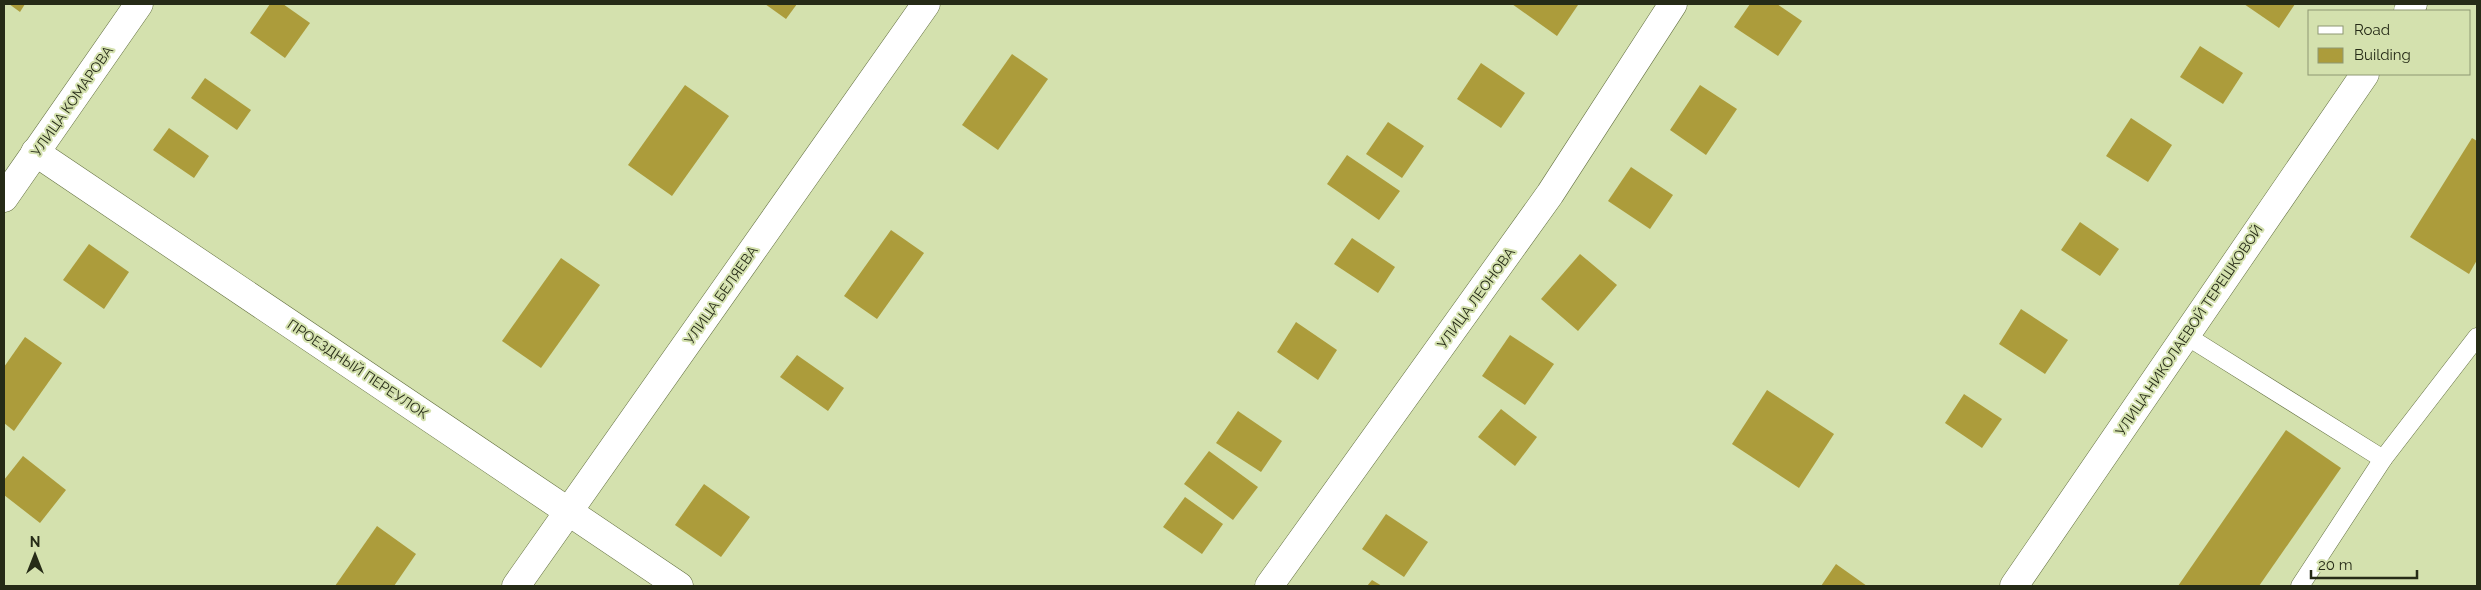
<svg xmlns="http://www.w3.org/2000/svg" width="2481" height="590" viewBox="0 0 2481 590" font-family="Raleway,sans-serif">
<style>
.building{fill:#ac9c3b}
.lines{fill:none;stroke-linecap:round;stroke-linejoin:round}
.lane-casing{stroke:#657142;stroke-width:19}
.street-casing{stroke:#657142;stroke-width:29}
.lane{stroke:#fff;stroke-width:18}
.street{stroke:#fff;stroke-width:28}
.labels{text-anchor:middle;dominant-baseline:central;stroke-width:4;stroke-linejoin:round;paint-order:stroke}
.street-label{font-size:14px;fill:#262b17;stroke:#d4e1ae}
</style>
<rect width="100%" height="100%" fill="#d4e1ae"/>
<!-- building -->
<g class="building">
<path d="M9,4H25L20,12Z"/>
<path d="M270,4H283L310,23L285,58L250,33Z"/>
<path d="M765,4H797L786,19Z"/>
<path d="M1512,4H1576L1578,5L1557,36Z"/>
<path d="M1750,4H1777L1802,21L1778,56L1734,27Z"/>
<path d="M2244,4H2295L2279,28Z"/>
<path d="M2200,46L2243,73L2223,104L2180,77Z"/>
<path d="M1012,54L1048,79L998,150L962,125Z"/>
<path d="M1481,63L1525,93L1501,128L1457,99Z"/>
<path d="M205,78L251,110L237,130L191,98Z"/>
<path d="M685,85L729,116L672,196L628,165Z"/>
<path d="M1700,85L1737,109L1706,155L1670,130Z"/>
<path d="M2131,118L2172,145L2148,182L2106,156Z"/>
<path d="M1388,122L1424,146L1402,178L1366,154Z"/>
<path d="M169,128L209,156L194,178L153,150Z"/>
<path d="M2472,138L2477,141V260L2469,274L2410,237Z"/>
<path d="M1347,155L1400,191L1379,220L1327,184Z"/>
<path d="M1631,167L1673,195L1650,229L1608,201Z"/>
<path d="M2080,222L2119,249L2100,276L2061,250Z"/>
<path d="M891,230L924,253L877,319L844,296Z"/>
<path d="M1352,238L1395,267L1378,293L1334,264Z"/>
<path d="M89,244L129,272L104,309L63,280Z"/>
<path d="M1580,254L1617,285L1578,331L1541,299Z"/>
<path d="M561,258L600,285L541,368L502,341Z"/>
<path d="M2021,309L2068,340L2045,374L1999,344Z"/>
<path d="M1296,322L1337,350L1318,380L1277,352Z"/>
<path d="M1510,335L1554,364L1525,405L1482,376Z"/>
<path d="M25,337L62,363L14,431L4,423V367Z"/>
<path d="M797,355L844,388L828,411L780,377Z"/>
<path d="M1767,390L1834,434L1799,488L1732,444Z"/>
<path d="M1964,394L2002,419L1982,448L1945,423Z"/>
<path d="M1501,409L1537,437L1515,466L1478,437Z"/>
<path d="M1238,411L1282,441L1261,472L1216,443Z"/>
<path d="M2286,430L2341,468L2259,586H2178Z"/>
<path d="M1209,451L1258,487L1233,520L1184,484Z"/>
<path d="M23,456L66,490L40,523L4,495V480Z"/>
<path d="M704,484L750,517L721,557L675,525Z"/>
<path d="M1185,497L1223,524L1202,554L1163,527Z"/>
<path d="M1386,514L1428,542L1404,577L1362,549Z"/>
<path d="M377,526L416,554L394,586H335Z"/>
<path d="M1836,564L1867,586H1821Z"/>
<path d="M1372,580L1382,586H1367Z"/>
</g>
<g class="lines">
<defs>
<g id="lane">
<path d="M2185,335L2383,459L2477,337"/>
<path d="M2300,586L2383,459"/>
</g>
<g id="street">
<path d="M2408,11L2413,4"/>
<path d="M35,152L679,586"/>
<path d="M4,198L139,4"/>
<path d="M516,586L926,4"/>
<path d="M1269,586L1550,194L1673,4"/>
<path d="M2014,586L2365,74"/>
</g>
</defs>
<!-- lane casing -->
<use href="#lane" class="lane-casing"/>
<!-- street casing -->
<use href="#street" class="street-casing"/>
<!-- lane -->
<use href="#lane" class="lane"/>
<!-- street -->
<use href="#street" class="street"/>
</g>
<g class="labels">
<!-- street labels -->
<g class="street-label">
<text transform="translate(72 101) rotate(-55)">УЛИЦА КОМАРОВА</text>
<text transform="translate(721 295) rotate(-55)">УЛИЦА БЕЛЯЕВА</text>
<text transform="translate(1476 298) rotate(-54)">УЛИЦА ЛЕОНОВА</text>
<text transform="translate(2189 330) rotate(-56)">УЛИЦА НИКОЛАЕВОЙ ТЕРЕШКОВОЙ</text>
<text transform="translate(358 369) rotate(34)">ПРОЕЗДНЫЙ ПЕРЕУЛОК</text>
</g>
</g>
<!-- border -->
<rect width="2481" height="590" fill="none" stroke="#262b17" stroke-width="10"/>
<!-- legend -->
<rect x="2308" y="10" width="162" height="65" fill="#d4e1ae" stroke="#8e9872"/>
<rect x="2318" y="26" width="25" height="8" fill="#ffffff" stroke="#8e9872"/>
<text x="2354" y="35" font-size="15" fill="#262b17">Road</text>
<rect x="2318" y="48" width="25" height="15" fill="#ac9c3b" stroke="#8e9872"/>
<text x="2354" y="60" font-size="15" fill="#262b17">Building</text>
<!-- north arrow -->
<g transform="translate(35 555)" stroke="#d4e1ae" stroke-width="4" paint-order="stroke">
<path d="M0-4L9 19L0 12L-9 19Z" fill="#262b17"/>
<text y="-8" font-size="14" font-weight="bold" text-anchor="middle" fill="#262b17">N</text>
</g>
<!-- scale -->
<path d="M2311 570v8h106v-8" fill="none" stroke="#262b17" stroke-width="2.5"/>
<text x="2318" y="570" font-size="15" fill="#262b17" stroke="#d4e1ae" stroke-width="4" paint-order="stroke">20 m</text>
</svg>
